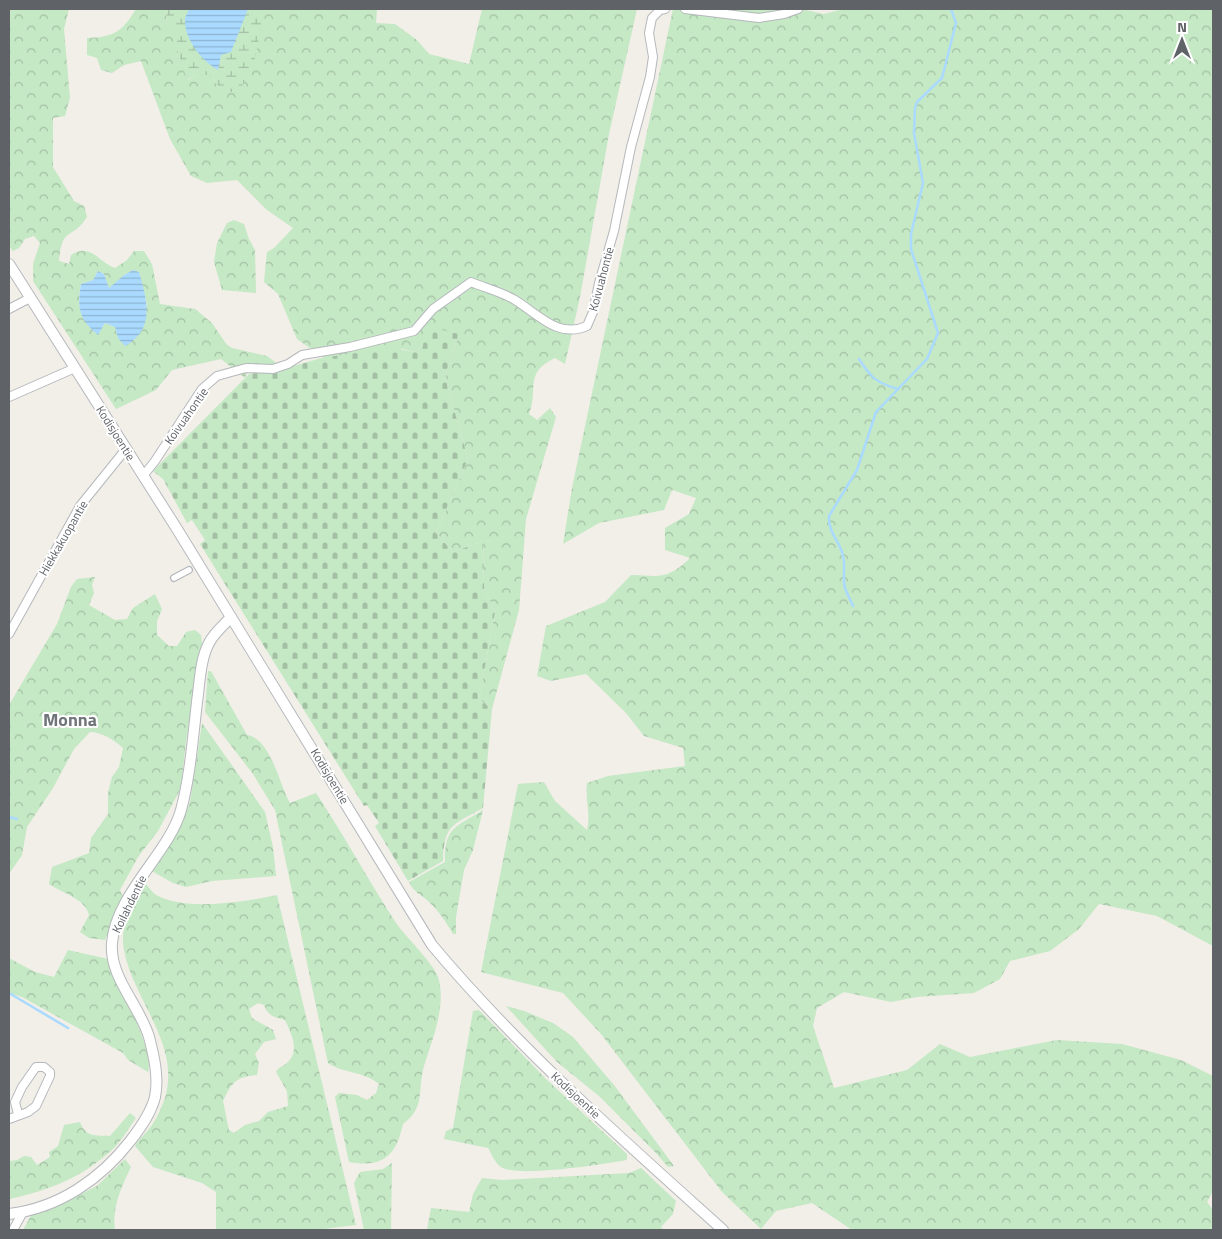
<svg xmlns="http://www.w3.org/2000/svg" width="1222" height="1239" viewBox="0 0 1222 1239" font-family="'Titillium Web',sans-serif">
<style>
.forest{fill:url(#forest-crowns);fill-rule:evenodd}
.wetland{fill:url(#wetland-marsh)}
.cemetery{fill:url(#cemetery-stones)}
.water{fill:url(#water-rules)}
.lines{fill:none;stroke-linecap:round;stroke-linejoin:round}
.stream{stroke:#aadaff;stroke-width:2.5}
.pedestrian-casing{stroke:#b5b8bc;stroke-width:8}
.minor-casing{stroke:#b5b8bc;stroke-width:10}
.tertiary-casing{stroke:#b5b8bc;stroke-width:12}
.pedestrian{stroke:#fff;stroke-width:5.5}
.minor{stroke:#fff;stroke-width:8}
.tertiary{stroke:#fff;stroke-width:10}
.labels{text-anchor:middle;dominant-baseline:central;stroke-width:4;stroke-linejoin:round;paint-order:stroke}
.street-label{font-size:12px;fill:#5f6368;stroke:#fff}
.district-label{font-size:18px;font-weight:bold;fill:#70757a;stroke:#fff}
</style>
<defs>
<pattern id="forest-crowns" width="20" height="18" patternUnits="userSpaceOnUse" patternTransform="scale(1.25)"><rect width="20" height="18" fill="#c5e8c5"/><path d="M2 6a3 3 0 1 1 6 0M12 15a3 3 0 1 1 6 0" fill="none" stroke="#a3c0a4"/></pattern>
<pattern id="wetland-marsh" width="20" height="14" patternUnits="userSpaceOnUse" patternTransform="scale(1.25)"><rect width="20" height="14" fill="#c5e8c5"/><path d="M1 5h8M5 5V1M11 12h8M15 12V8" fill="none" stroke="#a3c0a4"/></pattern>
<pattern id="cemetery-stones" width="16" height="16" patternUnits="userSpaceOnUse" patternTransform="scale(1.25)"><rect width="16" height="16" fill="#c5e8c5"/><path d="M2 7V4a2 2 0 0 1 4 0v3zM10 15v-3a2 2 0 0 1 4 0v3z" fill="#a3c0a4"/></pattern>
<pattern id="water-rules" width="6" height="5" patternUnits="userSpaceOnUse" patternTransform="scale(1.25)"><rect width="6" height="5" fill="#aadaff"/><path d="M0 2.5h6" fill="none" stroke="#8eb4d2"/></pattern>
</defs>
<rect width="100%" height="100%" fill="#f1efe8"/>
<!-- forest -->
<g class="forest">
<path d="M9,9H69L64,29L70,98L65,116L53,118V167L74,201L84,206L87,217C72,241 62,225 59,261L69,264L71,255C91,242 98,262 115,268L127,260L134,251H144L152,264L160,304L195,309L212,323L227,345L232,348L267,356L284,369L247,373L245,378L221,359L172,370L156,390L116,409L33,281V264L40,243L34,236L25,239L19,248L13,251L9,246ZM133,270L139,272L147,305L118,338L116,327L105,323L98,334C80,320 77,306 81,284L93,280L98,271L104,274L109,289L124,275Z"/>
<path d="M136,9H166L167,22L177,29V49L188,80L197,75H210L221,90L264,9H377L376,23L395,24L417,40L429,54L469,64L482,9H637L609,134L580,297L565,364L555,358C523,373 539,389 529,414L537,420L550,408L556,417L526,519L519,610L492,709L479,699L495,612L484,587L483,541L453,552L436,533L468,459L445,377L459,334L423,346L415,352L403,349L337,367L297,339L278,294L264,282L267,252L274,248L293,228L267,210L237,180L207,183L191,176L170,139L141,61L124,65L112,73L101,70L97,58L87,55V38C114,37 122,32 136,9Z"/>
<path d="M673,9H801L824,14L843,9H1213V946L1157,916L1099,904L1079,929L1050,951L1010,961L1000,979L974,993L917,997L891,1002L844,992L817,1008L813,1026L834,1088L907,1070L940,1044L970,1057L1057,1040L1122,1044L1181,1060L1213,1076V1191L1207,1202L1213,1210V1230H852L812,1203L776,1211L761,1229L722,1192L601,1034L563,993L481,972L518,784L544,782L555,801L587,830C591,813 585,800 587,783L608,776L685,766L683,748L644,736L626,713L586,674L551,681L537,676L546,626L605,602L631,575C661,576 667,580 690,558L665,550V528L689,514L696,498L672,490L664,510L599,523L563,544L572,488Z"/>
<path d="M234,220L244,224L249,239L255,250L256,293L222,290L214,262L217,243L227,223Z"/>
<path d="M95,577L92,585L94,593L89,605L115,620L127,619L133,608L155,594L162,609L157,621V635L169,646H177L186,632L195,630L201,635L202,644L186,741L181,788L158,831L138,857L120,890L123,897L105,940L89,938L80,932L89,915C86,899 62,893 49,884L52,867L89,853L91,838L108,814V793L112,777L119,767L123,748C114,740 102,732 90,732L74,749L53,788L27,827L22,855L9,874V705L57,624L71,587L77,579Z"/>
<path d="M208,671H211L247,735C271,739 279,784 290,803L316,793C344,835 368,880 396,923C406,937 433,963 438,977C447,1005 432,1040 424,1066C417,1091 426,1107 403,1124C396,1156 383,1168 349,1162L335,1097L339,1093L357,1095L367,1100L376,1093L379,1084C361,1070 344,1074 328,1063L275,810L253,774L205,712Z"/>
<path d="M202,723L265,812L273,847L276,876L212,881L186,887L173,883L150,870L181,825L190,802Z"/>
<path d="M483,810L473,850L464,870L456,917V934H453C446,922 439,911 429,902C421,894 414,893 409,882L445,862C444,827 456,827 483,810Z"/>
<path d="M145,883C149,887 153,894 158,896C188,911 245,902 277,895L356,1225L316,1230H216V1192L202,1183L153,1167L135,1146C139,1138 147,1133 152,1125C157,1118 162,1106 165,1098C181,1044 133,1000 124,950C119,926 132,902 145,883ZM258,1003L264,1005C268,1016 274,1017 285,1020C291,1033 300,1050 288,1062C283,1067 279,1066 276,1072L287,1091L288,1106L268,1112L259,1121L245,1125L234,1133L229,1130L223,1101C232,1083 235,1077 257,1075L259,1063L255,1054L264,1042L276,1039L273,1030L252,1018L249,1009Z"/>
<path d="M68,950L108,959C117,983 155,1050 148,1072L128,1060L123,1053L22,997L9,993V958L35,972L54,977Z"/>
<path d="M506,1006L524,1011L553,1023L573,1037L614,1085L674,1166L668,1167L655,1152L599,1096L557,1062Z"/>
<path d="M479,1010L546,1079L627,1154V1160C605,1164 517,1178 501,1167C495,1163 491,1153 488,1148L444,1139L446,1131L453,1128L473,1011Z"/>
<path d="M130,1113L136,1118C129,1128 122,1140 113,1149C83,1177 48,1191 9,1199V1161L17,1160L24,1156L31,1157L37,1165L50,1157L49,1152L58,1146L64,1125L80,1122C86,1138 96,1135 110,1136Z"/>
<path d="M125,1159L131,1167C121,1188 112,1207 115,1230H23L34,1210L67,1202L98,1185Z"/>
<path d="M392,1163L391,1230H364L354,1183L360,1172L383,1169Z"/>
<path d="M641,1168L676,1201L673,1214L661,1227L664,1230H427L431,1208L469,1212L473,1194L482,1178L502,1180L629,1173Z"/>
</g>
<!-- wetland -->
<path class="wetland" d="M166,9H189L185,21L218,69L221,55L248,9H264C257,39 260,68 236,93L221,90L210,75H197L187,80L177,49V29L167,22Z"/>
<!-- cemetery -->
<path class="cemetery" d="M433,328L459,334L445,377L468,459L436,533L453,552L483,541L484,587L495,612L479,699L492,709L483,808C453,825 444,824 443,861L408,881L375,826L379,823L367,805L364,806L200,544L205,540L192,520L187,523L163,479L153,471L249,374L284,369L321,358L392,348L415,352L423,346L424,331Z"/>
<!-- water -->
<g class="water">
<path d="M189,9H248L231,52L221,55L218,70C203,62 184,39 185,20C185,17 188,12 189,9Z"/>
<path d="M133,270L139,272C147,300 156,329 125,346L118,338L115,327L105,323L98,335C79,319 77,308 81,284L93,280L98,271L104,274L109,288L124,275Z"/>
</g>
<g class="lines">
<!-- stream -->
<g class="stream">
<path d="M859,359C871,378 877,383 898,389"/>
<path d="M853,606C851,601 847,594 845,588C842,578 846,567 843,556C840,541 828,533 829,516L857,470L876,412L927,359L938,333L911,249V234L923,183L914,133L915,108L917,102L942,78L956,23L951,9"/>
<path d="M9,817L17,819"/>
<path d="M9,993L68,1028"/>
</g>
<defs>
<path id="pedestrian" d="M174,578L189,570"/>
<g id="minor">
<path d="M685,9L759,18L784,14L798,9"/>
<path d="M9,309L30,298"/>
<path d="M9,397L75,368"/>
<path d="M143,476L155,461L202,389L217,376L246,368L273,369L288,364L302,355L350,347L414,331L433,309L471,282C485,288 502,292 515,300C538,314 558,339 587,326L593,312L599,283L614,231L631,147L650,77L653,57L649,33L652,18L660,10L665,9"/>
<path d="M9,634L80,506L126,449"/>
<path d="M9,1119L28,1112L36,1106L50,1076V1072L44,1067H36L22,1087L15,1102L18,1114"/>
<path d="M13,1230L23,1212"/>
</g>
<g id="tertiary">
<path d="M9,264L177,529L432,945C519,1049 622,1139 723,1230"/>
<path d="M9,1214C59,1208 101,1179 131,1140C141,1127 151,1113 155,1097C159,1078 154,1056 149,1037C140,1006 109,977 112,943C116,894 169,853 181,810C191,773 193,733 198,694C200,678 201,658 209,643C214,633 224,625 231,617"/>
</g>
</defs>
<!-- pedestrian casing -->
<use href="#pedestrian" class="pedestrian-casing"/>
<!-- minor casing -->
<use href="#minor" class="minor-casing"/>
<!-- tertiary casing -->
<use href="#tertiary" class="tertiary-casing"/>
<!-- pedestrian -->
<use href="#pedestrian" class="pedestrian"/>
<!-- minor -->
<use href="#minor" class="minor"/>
<!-- tertiary -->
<use href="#tertiary" class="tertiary"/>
</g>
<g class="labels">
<!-- street labels -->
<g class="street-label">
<text transform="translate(601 279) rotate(-75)">Koivuahontie</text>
<text transform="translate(186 416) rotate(-55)">Koivuahontie</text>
<text transform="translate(116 433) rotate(58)">Kodisjoentie</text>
<text transform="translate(63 538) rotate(-60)">Hiekkakuopantie</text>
<text transform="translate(330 776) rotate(59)">Kodisjoentie</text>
<text transform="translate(129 904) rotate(-64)">Koilahdentie</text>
<text transform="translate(576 1095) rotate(43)">Kodisjoentie</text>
</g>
<!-- district labels -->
<g class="district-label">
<text x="70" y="719">Monna</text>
</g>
</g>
<!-- border -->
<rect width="1222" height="1239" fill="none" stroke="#5f6368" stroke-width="20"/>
<!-- north arrow -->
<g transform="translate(1182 40)" stroke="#ffffff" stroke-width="4" paint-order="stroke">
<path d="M0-4L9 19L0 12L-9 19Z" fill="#5f6368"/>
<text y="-8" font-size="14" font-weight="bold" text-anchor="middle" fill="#5f6368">N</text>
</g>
</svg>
